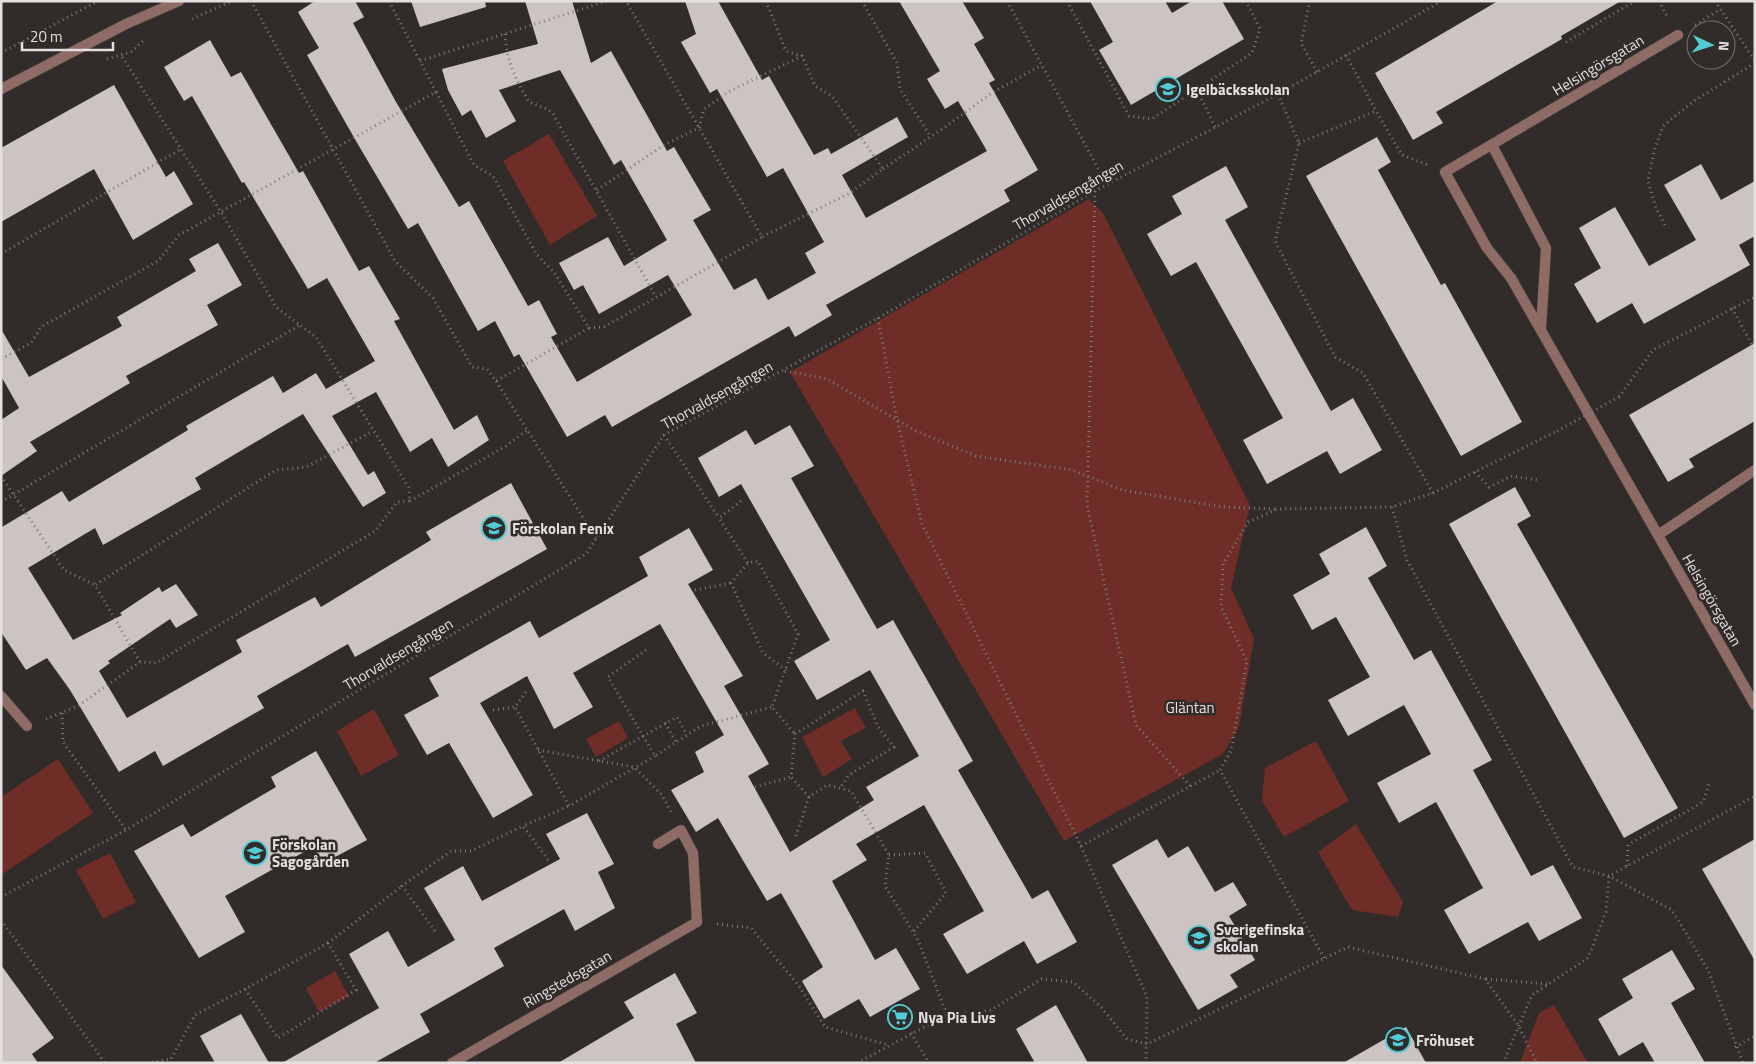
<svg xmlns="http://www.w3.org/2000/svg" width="1756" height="1064" viewBox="0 0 1756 1064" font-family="'Titillium Web',sans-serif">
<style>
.green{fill:#6e2e27}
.building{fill:#ccc4c3}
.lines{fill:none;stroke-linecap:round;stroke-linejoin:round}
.lane-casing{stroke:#4e4847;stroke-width:11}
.street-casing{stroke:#4e4847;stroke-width:11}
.path{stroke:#7f7a7a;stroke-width:3;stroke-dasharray:1 4;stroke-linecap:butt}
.lane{stroke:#8f6b65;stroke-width:10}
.street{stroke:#8f6b65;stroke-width:10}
.path-bridge{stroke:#7f7a7a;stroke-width:3;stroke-dasharray:1 4;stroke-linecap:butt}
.labels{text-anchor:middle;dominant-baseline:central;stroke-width:5;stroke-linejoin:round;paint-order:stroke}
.street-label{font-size:15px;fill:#e4e0e0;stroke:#312b2a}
.poi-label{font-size:15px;font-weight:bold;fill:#e4e0e0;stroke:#312b2a;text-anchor:start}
.park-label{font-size:15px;fill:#f4dcd8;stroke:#312b2a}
</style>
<rect width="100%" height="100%" fill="#312b2a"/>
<!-- green -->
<g class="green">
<path d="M549,134L597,216L550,245L503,161Z"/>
<path d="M1089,199L1103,213L1250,505L1231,588L1254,638L1239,727L1223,754L1064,841L790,372Z"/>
<path d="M855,708L866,728L841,741L852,759L823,777L802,737Z"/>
<path d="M374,709L399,755L361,776L337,731Z"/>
<path d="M619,721L628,738L596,757L586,739Z"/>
<path d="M1316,741L1349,801L1284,837L1262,801L1265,768Z"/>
<path d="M58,759L93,813L1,875V797Z"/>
<path d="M1356,824L1403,902L1398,917L1352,910L1318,852Z"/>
<path d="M110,853L136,902L103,919L76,870Z"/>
<path d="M335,971L349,996L319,1012L306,988Z"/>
<path d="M1554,1005L1588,1063H1520L1539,1013Z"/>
</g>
<!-- building -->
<g class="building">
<path d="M315,1H355L364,17L353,23L396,102L459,207L469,201L528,306L539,300L557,334L551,337L577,382L692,315L668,275L599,314L583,285L574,290L559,263L608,237L624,266L667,240L621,160L614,165L560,70L499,90L516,121L486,138L471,110L462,116L448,90L442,69L538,44L525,1H572L591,63L611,51L667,151L674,147L711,210L693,220L734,290L756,278L768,300L816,273L805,253L824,242L783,168L767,177L717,89L710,93L681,42L696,34L685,1H718L762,80L769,76L814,155L828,148L831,154L897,117L908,137L842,175L866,218L987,151L958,101L945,109L927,79L940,71L899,1H962L984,38L974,44L995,80L989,83L1038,170L1004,190L1010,201L826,305L832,315L795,337L789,326L612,427L605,415L567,437L519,354L514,357L495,321L478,331L418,223L408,229L356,141L307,55L319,48L298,12Z"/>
<path d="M411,1H485L486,7L420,27Z"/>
<path d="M1090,1H1165L1172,13L1192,1H1222L1244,39L1131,105L1099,50L1113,42Z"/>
<path d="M1498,1H1621L1561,36L1562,39L1436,112L1443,123L1413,140L1375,73Z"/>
<path d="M210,40L231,77L241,72L299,173L303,171L359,271L369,266L400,319L394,321L454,430L477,415L489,440L448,467L432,438L410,452L376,392L332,416L368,475L374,471L386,493L363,507L303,414L195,478L201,489L103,545L95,528L28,568L73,640L122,615L120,613L159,587L162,592L176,584L198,615L176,628L170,619L108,661L110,663L99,671L127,718L242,652L236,640L315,597L321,607L431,540L426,532L511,483L547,549L355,657L348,644L257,696L264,708L163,766L155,751L119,772L70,690L47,658L26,670L1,632V525L2,527L62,491L69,502L188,430L186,426L273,376L283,393L316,373L326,389L375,361L327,278L308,289L244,182L242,183L192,96L184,101L164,67Z"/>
<path d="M114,85L166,177L174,171L193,204L133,240L94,169L1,222V148Z"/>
<path d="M1377,137L1391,162L1378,170L1441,285L1445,283L1522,422L1461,456L1306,176Z"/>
<path d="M1701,164L1721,200L1755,181V236L1739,245L1750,265L1644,324L1632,303L1597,323L1574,284L1601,268L1579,228L1615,207L1649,266L1696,240L1664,185Z"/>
<path d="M1226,166L1248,207L1225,220L1331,411L1353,398L1382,450L1340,474L1327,451L1267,484L1243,440L1283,418L1196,262L1171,276L1147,234L1182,214L1172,196Z"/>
<path d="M218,243L242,285L207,305L218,325L126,376L130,383L30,442L37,451L1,476V420L19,408L1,376V329L29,377L122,326L117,317L196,271L189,259Z"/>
<path d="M1755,343V421L1689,459L1694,467L1668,482L1629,415Z"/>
<path d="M790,425L814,466L791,478L877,629L893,620L973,761L958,770L1032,899L1048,890L1077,942L1037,964L1024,941L967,974L943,934L984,911L924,805L856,844L867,860L832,881L875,960L896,948L920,989L870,1017L859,999L824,1019L802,981L823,967L781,893L767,901L718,818L696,832L671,790L704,772L695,752L724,735L660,624L573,673L593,707L554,729L527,676L480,703L533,795L493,818L449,743L427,755L404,715L439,696L429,678L530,621L539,638L648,576L639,557L689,528L713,570L688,584L743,676L724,686L769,764L748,776L790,852L874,800L866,787L919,756L870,670L817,700L794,661L830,640L741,484L719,497L698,458L746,430L755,445Z"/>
<path d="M1515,487L1531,516L1517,524L1678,808L1624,838L1449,524Z"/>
<path d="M1366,527L1387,566L1368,578L1414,660L1431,650L1492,760L1473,770L1531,876L1553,865L1582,918L1539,941L1528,922L1469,954L1444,910L1483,888L1436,802L1399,823L1377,783L1431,754L1404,705L1348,736L1328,700L1370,677L1336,617L1312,630L1293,595L1330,574L1319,554Z"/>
<path d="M316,751L367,840L322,864L313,847L225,896L245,932L199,958L134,851L183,824L191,837L276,787L271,777Z"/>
<path d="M587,813L614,864L598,872L615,908L575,931L564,909L494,948L504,966L420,1014L430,1032L374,1063H282L379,1008L349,954L388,931L408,967L455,940L424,888L463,866L482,901L560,859L546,834Z"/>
<path d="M1157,839L1168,858L1188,846L1215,892L1233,882L1247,905L1229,916L1255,960L1230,975L1238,987L1198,1010L1112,865Z"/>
<path d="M1755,839V961L1702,869Z"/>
<path d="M1672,950L1695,989L1671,1003L1705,1063H1655L1643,1042L1619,1056L1598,1019L1633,998L1622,979Z"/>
<path d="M1,965L54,1038L32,1054L38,1063H1Z"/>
<path d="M675,973L697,1013L676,1024L696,1063H558L634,1018L624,1002Z"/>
<path d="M1056,1005L1088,1063H1035L1016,1029Z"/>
<path d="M241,1014L269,1063H215L200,1036Z"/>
<path d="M1406,1027L1426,1063H1343Z"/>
</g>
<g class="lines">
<defs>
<g id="lane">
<path d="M1492,145L1546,248L1541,329"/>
<path d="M1511,278L1487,248L1445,172L1678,35"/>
<path d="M658,844L681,830L693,853L697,922"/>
</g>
<g id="street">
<path d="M1,89L126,24L179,1"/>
<path d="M1511,278L1755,705"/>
<path d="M1658,535L1755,470"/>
<path d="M1,696L27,726"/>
<path d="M452,1063L697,922"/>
</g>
</defs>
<!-- lane casing -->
<use href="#lane" class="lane-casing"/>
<!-- street casing -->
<use href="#street" class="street-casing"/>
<!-- path -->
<g class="path">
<path d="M251,1L395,261L433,298L472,367L487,369L496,381L596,538"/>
<path d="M389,1L420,61"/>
<path d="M766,1L786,51L801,56"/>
<path d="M862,1L897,63L900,89L931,137"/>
<path d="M1007,1L1107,185"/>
<path d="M1067,1L1129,116L1152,119L1252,53L1260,29L1246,1"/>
<path d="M1310,1L1301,43L1317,72"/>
<path d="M1659,1L1668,18"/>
<path d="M1715,1L1755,61"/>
<path d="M192,19L232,1"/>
<path d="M1695,25L1719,10"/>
<path d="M505,34C506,60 516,80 529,102L547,109L553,114L656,297"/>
<path d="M1566,42L1635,1"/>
<path d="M1,53L98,1"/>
<path d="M1346,55L1376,111"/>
<path d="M107,59L131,52L143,41"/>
<path d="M1197,90L1215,127"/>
<path d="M436,92L420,61L607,1"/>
<path d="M1278,94L1299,143L1275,241L1335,357L1363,373L1433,493"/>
<path d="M1299,143L1376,111L1402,155L1428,165"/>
<path d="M883,169L941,130L993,92L1040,66"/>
<path d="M597,190L664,145L699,128L704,109L730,91L802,56L815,86L832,96L883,169L848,194L762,237"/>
<path d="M1095,191L1087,505L1136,725L1191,787"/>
<path d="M1665,225L1656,208L1648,181L1655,148L1663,126L1694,101L1755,63"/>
<path d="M1,254L181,149"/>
<path d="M1732,308L1755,350"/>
<path d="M878,318L897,420L922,524L1081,846L1147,997L1146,1063"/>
<path d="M589,328L604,327L762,237L626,1"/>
<path d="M1,359L31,343L41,327L158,261L179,235L436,92L474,165L493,176L537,255L554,272L589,328L496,381"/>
<path d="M785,371L827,379L916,431L976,456L1072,470L1122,490L1223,507L1275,509"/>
<path d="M1619,397L1653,350L1755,297"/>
<path d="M664,435L719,518"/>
<path d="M1475,472L1489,487L1512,476L1538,480"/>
<path d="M1,476L64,570L95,585"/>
<path d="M410,501L506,446L527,430"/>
<path d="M741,501L719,518L748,563"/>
<path d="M1,502L300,325L276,307L221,212L121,55"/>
<path d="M1392,507L1407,560L1573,867L1609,876L1672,910L1708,970L1743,1063"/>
<path d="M695,590L731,583"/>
<path d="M646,650L608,677L655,756L701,726L772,707"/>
<path d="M140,662L95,585L276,470L306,467L373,431"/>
<path d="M786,670L763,653L731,583L748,563L758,561L798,634L772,707L795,734"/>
<path d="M526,692L515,707L569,806L655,756"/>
<path d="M493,710L515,707"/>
<path d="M62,713L63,742L126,830"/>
<path d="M46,719L78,706L140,662L156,663L375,531L397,502L410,501L409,488L316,337L300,325"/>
<path d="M665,723L676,742"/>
<path d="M538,750L634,767L662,795L671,812"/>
<path d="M599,761L677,717L687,735"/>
<path d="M755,787L791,777"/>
<path d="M809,797L791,777L795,734L863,691L878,727L894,747L849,775L840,788"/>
<path d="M796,836L809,797L827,785L851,791L889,855L885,886L918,940L947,1015"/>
<path d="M1081,846L1220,770"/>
<path d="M889,855L925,853L946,893L913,932"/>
<path d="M548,860L523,826L569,806"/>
<path d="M1627,866L1628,845L1703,802L1709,784"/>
<path d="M1,897L126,830L586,554L664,435L878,318L1095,191L1278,94L1442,1"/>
<path d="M1,920L105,1063"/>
<path d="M717,924L751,928L799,986L825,1027L888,1045"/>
<path d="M435,931L402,886L451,851H471L523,826"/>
<path d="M328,943L245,989L278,1038L356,990L328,943L402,886"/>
<path d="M1324,958L1220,770L1231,751L1247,661L1221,607L1223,564L1248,522L1278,509L1392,507L1433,493L1557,431"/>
<path d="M1486,979L1547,984"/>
<path d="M911,1033L929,1063"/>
<path d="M1735,1047L1755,1036"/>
<path d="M147,1063L171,1059L195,1015L245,989"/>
<path d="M857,1063L947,1015L991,1010L1042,979L1073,982L1101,1007L1127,1039L1147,1044L1348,947L1485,979L1518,1025L1537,1063"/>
<path d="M1503,1063L1532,995L1588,958L1606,912L1609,876L1755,796"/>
</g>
<!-- lane -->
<use href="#lane" class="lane"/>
<!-- street -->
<use href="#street" class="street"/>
<!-- path-bridge -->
<path class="path-bridge" d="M1557,431L1619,397"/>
</g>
<!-- icons -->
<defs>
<symbol id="school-ring" viewBox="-11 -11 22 22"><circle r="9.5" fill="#312b2a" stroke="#51ccd5" stroke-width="1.5"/><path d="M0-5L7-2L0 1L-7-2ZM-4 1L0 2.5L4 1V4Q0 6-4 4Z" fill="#51ccd5"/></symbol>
<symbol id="supermarket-ring" viewBox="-11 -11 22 22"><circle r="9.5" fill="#312b2a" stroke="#51ccd5" stroke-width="1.5"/><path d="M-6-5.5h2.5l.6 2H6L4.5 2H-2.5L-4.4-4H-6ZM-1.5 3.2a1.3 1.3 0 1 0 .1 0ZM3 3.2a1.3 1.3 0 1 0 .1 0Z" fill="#51ccd5"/></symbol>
</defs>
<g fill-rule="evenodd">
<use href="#school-ring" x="1154" y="75" width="28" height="28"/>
<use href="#school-ring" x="480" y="514" width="28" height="28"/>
<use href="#school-ring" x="241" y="839" width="28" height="28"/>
<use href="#school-ring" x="1185" y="924" width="28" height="28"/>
<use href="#supermarket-ring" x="886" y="1003" width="28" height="28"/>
<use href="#school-ring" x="1384" y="1026" width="28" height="28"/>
</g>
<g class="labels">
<!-- street labels -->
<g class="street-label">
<text transform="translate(1598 65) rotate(-31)">Helsingörsgatan</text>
<text transform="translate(1068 195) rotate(-30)">Thorvaldsengången</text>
<text transform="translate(717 395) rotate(-29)">Thorvaldsengången</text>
<text transform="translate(1712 600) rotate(60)">Helsingörsgatan</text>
<text transform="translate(398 654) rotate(-31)">Thorvaldsengången</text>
<text transform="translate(567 979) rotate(-30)">Ringstedsgatan</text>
</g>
<!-- poi labels -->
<g class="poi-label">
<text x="1186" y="89">Igelbäcksskolan</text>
<text x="512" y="528">Förskolan Fenix</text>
<text x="272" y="844">Förskolan<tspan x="272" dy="17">Sagogården</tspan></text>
<text x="1216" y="929">Sverigefinska<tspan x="1216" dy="17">skolan</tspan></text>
<text x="918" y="1017">Nya Pia Livs</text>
<text x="1416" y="1040">Fröhuset</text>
</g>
<!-- park labels -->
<g class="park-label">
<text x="1190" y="707">Gläntan</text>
</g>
</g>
<!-- border -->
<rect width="1756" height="1064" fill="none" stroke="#e4e0e0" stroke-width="5"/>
<!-- north arrow -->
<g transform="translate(1711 45) rotate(94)"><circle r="24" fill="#312b2a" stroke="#797373"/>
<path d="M0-4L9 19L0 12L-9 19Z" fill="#51ccd5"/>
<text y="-8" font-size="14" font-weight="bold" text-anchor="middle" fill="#e4e0e0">N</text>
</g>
<!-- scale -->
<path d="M22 42v8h91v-8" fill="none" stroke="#e4e0e0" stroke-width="2.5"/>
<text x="30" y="42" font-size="15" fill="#e4e0e0" stroke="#312b2a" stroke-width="4" paint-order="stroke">20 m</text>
</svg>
